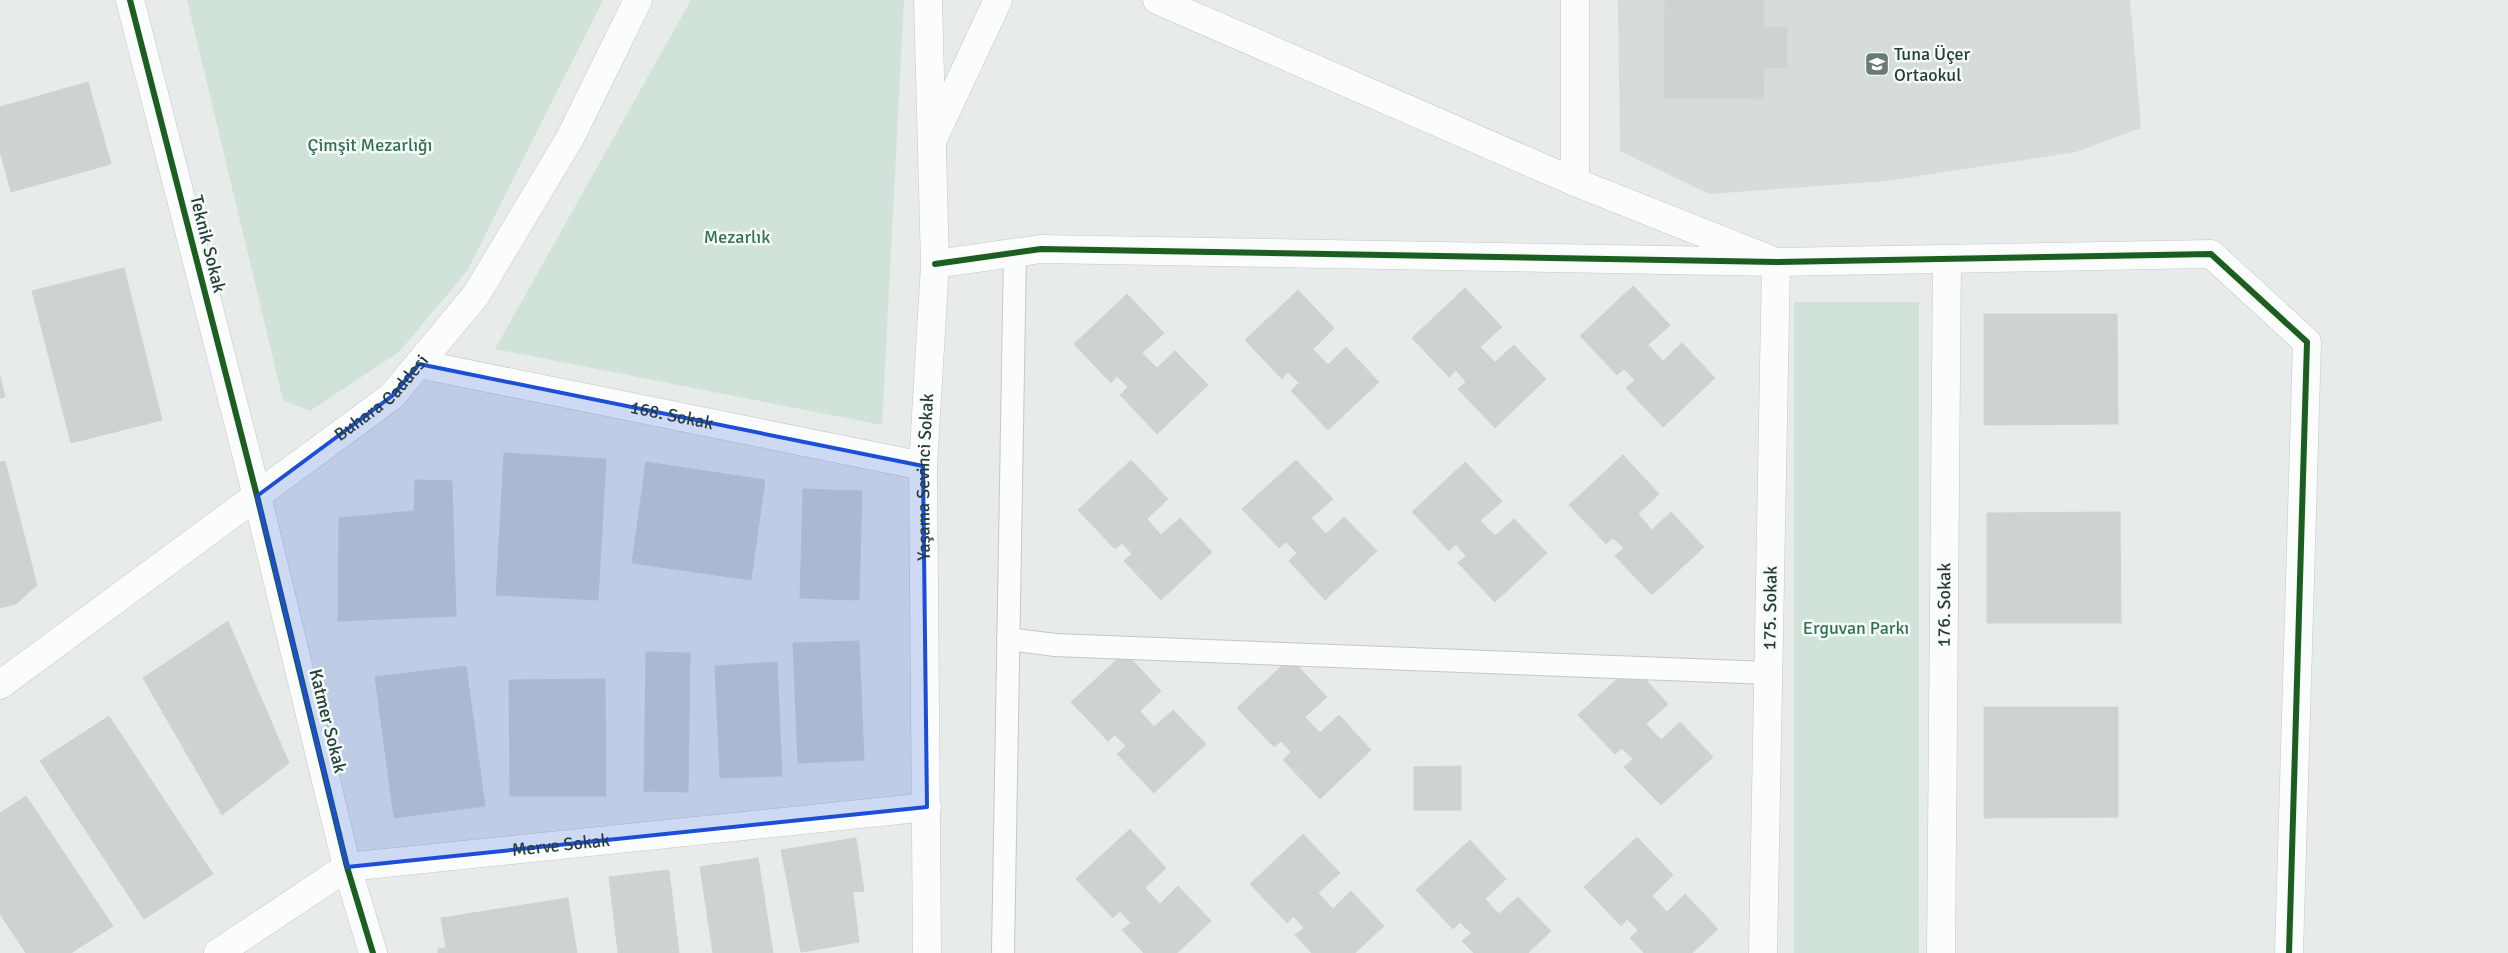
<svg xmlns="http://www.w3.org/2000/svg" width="2508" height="953" viewBox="0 0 2508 953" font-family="Signika,sans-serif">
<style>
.built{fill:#d5dcd9}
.green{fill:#d1e3d8}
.building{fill:#ced2d1;stroke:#cfd4d2}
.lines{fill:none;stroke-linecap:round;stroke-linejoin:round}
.lane-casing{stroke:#c4c8c6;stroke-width:24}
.street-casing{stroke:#c4c8c6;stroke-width:29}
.secondary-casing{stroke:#c3c9c7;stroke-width:29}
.lane{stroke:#fbfcfc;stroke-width:22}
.street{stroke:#fbfcfc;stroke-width:28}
.secondary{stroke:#fbfcfc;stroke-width:28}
.cycleway-casing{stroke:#f5faf8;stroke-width:9}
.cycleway{stroke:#1b5e20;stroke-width:6}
.marked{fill:#1d4ed8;fill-opacity:0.2;stroke:#1d4ed8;stroke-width:4;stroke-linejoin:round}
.labels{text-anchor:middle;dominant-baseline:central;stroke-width:5;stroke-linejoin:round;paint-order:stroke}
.poi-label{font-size:18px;fill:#253e39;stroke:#f5faf8;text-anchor:start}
.park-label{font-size:18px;fill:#317250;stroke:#f5faf8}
.street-label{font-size:18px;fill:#253e39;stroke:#f5faf8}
</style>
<rect width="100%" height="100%" fill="#e7ebe9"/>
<!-- built -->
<path class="built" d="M1618,0H2130L2141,128L2076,152L1885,181L1709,194L1620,151Z"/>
<!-- green -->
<g class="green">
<path d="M187,0H603L467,271L399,352L310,411L283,400Z"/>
<path d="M691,0H904L882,425L495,349Z"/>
<rect x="1794" y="302" width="125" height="651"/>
</g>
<!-- building -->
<g class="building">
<path d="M1665,0H1764V27H1787V68H1764L1763,99L1664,98Z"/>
<path d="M88,82L111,164L11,192L0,151V107Z"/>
<path d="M124,268L162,420L71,443L32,291Z"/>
<path d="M1633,286L1670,325L1648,345L1663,361L1682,343L1715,378L1663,427L1626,388L1635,380L1624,369L1617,375L1580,336Z"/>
<path d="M1465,288L1502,327L1480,347L1495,362L1514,345L1546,379L1495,428L1458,389L1466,382L1456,370L1449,377L1412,338Z"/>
<path d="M1298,290L1334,328L1313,349L1328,365L1346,347L1379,382L1328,430L1291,391L1299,383L1288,372L1282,379L1245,340Z"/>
<path d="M1127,294L1164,333L1142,353L1157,368L1175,351L1208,385L1157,434L1120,395L1128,387L1117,376L1111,383L1074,344Z"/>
<path d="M1984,314H2117L2118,424L1984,425Z"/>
<path d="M0,376L5,397L0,398Z"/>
<path d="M504,453L606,459L598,600L496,595Z"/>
<path d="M1623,455L1659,494L1638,514L1652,530L1671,512L1704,547L1652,595L1615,556L1624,548L1613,538L1606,544L1569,505Z"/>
<path d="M1131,460L1168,499L1147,519L1161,535L1180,518L1212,552L1161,600L1124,561L1132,554L1122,543L1115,549L1078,510Z"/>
<path d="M1296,460L1333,499L1311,518L1326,534L1344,517L1377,551L1325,600L1289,561L1297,553L1286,542L1279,548L1242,509Z"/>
<path d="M5,461L37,585L16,604L0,608V462Z"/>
<path d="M646,462L765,480L751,580L632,563Z"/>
<path d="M1465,462L1502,501L1480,521L1495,536L1514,519L1547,553L1495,602L1458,563L1466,556L1456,544L1449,551L1412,512Z"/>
<path d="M415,480L452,481L456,616L338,621L339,518L414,511Z"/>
<path d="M803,489L862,491L859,600L800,598Z"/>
<path d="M2120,512L2121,623H1987V513Z"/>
<path d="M228,621L289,763L222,815L143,678Z"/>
<path d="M859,641L864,760L798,763L793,643Z"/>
<path d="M646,652L690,653L688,792L644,791Z"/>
<path d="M1125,652L1161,691L1140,711L1154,727L1173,710L1206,744L1154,793L1117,754L1126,746L1115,735L1108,741L1071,702Z"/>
<path d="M1290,658L1327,697L1305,717L1320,733L1339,715L1371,750L1320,799L1283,760L1291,752L1281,741L1274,747L1237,708Z"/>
<path d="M777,662L782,776L720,778L715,666Z"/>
<path d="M1632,665L1668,704L1646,724L1661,740L1680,722L1713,757L1661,805L1624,767L1633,759L1622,748L1615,754L1578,715Z"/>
<path d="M466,666L485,806L394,818L375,677Z"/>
<path d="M605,679L606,796H510L509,680Z"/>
<path d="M1984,707H2118V817L1984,818Z"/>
<path d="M109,716L213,874L144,919L40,761Z"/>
<path d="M1461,766V810H1414V767Z"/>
<path d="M26,796L113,926L71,953H26L0,914V813Z"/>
<path d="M1130,829L1166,868L1145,888L1160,904L1178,886L1211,921L1177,953H1144L1122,930L1131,923L1120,911L1113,918L1076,879Z"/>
<path d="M1303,834L1340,873L1318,893L1333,909L1351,891L1384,926L1355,953H1312L1295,935L1304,928L1293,916L1287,923L1250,884Z"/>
<path d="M1637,837L1673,875L1652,896L1667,912L1685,894L1718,929L1692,953H1644L1630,938L1638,930L1627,919L1621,926L1584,887Z"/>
<path d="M856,838L864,891L853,892L859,942L801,952L781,850Z"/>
<path d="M1470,840L1506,879L1485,899L1499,914L1518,897L1551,931L1528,953H1474L1462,941L1471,933L1460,922L1453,929L1416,890Z"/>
<path d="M758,858L773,953H713L700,867Z"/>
<path d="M669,870L679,953H618L609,877Z"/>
<path d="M568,898L577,953H438V949L446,948L441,918Z"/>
</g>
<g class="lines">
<defs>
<g id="lane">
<path d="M1008,639L1055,645L1769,673"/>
<path d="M1003,953L1015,252"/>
</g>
<g id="street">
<path d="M130,0L257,496L347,867L373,953"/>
<path d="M1157,0L1575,182L1776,262L1763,953"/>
<path d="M932,141L998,0"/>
<path d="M1575,182V0"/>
<path d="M935,264L1041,249L1776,262L2211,254L2307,342L2289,953"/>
<path id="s1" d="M419,364L923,466"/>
<path id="s2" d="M218,953L347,867L927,807"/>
<path id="s3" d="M1941,953L1947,259"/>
</g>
<g id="secondary">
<path id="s4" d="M0,685L392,396L476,295L570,138L638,0"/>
<path id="s5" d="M927,953L923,466L935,264L928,0"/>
</g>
</defs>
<!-- lane casing -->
<use href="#lane" class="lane-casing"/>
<!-- street casing -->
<use href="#street" class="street-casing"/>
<!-- secondary casing -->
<use href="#secondary" class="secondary-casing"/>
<!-- lane -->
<use href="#lane" class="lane"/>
<!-- street -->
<use href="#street" class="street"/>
<!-- secondary -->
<use href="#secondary" class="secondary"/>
<defs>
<g id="cycleway">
<path d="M130,0L257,496L347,867L373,953"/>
<path d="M935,264L1041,249L1776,262L2211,254L2307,342L2289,953"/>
</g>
</defs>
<!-- cycleway casing -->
<use href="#cycleway" class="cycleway-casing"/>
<!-- cycleway -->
<use href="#cycleway" class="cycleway"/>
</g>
<!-- marked area -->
<path class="marked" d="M419,364L923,466L927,807L347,867L257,496L392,396Z"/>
<!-- icons -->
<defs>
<symbol id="school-square" viewBox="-11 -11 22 22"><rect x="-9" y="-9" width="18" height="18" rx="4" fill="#697b77" stroke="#f5faf8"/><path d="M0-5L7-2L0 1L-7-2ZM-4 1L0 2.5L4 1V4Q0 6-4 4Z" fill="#fff"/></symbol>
</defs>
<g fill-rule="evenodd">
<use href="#school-square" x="1863" y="50" width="28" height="28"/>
</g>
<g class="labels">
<!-- poi labels -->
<g class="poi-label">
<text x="1894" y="54">Tuna Üçer<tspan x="1894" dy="21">Ortaokul</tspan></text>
</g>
<!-- park labels -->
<g class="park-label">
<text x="370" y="145">Çimşit Mezarlığı</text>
<text x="737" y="237">Mezarlık</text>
<text x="1856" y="628">Erguvan Parkı</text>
</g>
<!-- street labels -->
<g class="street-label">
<text transform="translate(208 244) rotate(76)">Teknik Sokak</text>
<text stroke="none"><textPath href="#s4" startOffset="478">Buhara Caddesi</textPath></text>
<text stroke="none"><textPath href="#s1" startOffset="258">168. Sokak</textPath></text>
<text stroke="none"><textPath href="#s5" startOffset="476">Yaşama Sevinci Sokak</textPath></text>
<text stroke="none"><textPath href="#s3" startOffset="348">176. Sokak</textPath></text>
<text transform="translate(1770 608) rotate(-89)">175. Sokak</text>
<text transform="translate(328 721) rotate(76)">Katmer Sokak</text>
<text stroke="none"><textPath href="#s2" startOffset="370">Merve Sokak</textPath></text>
</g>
</g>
</svg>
